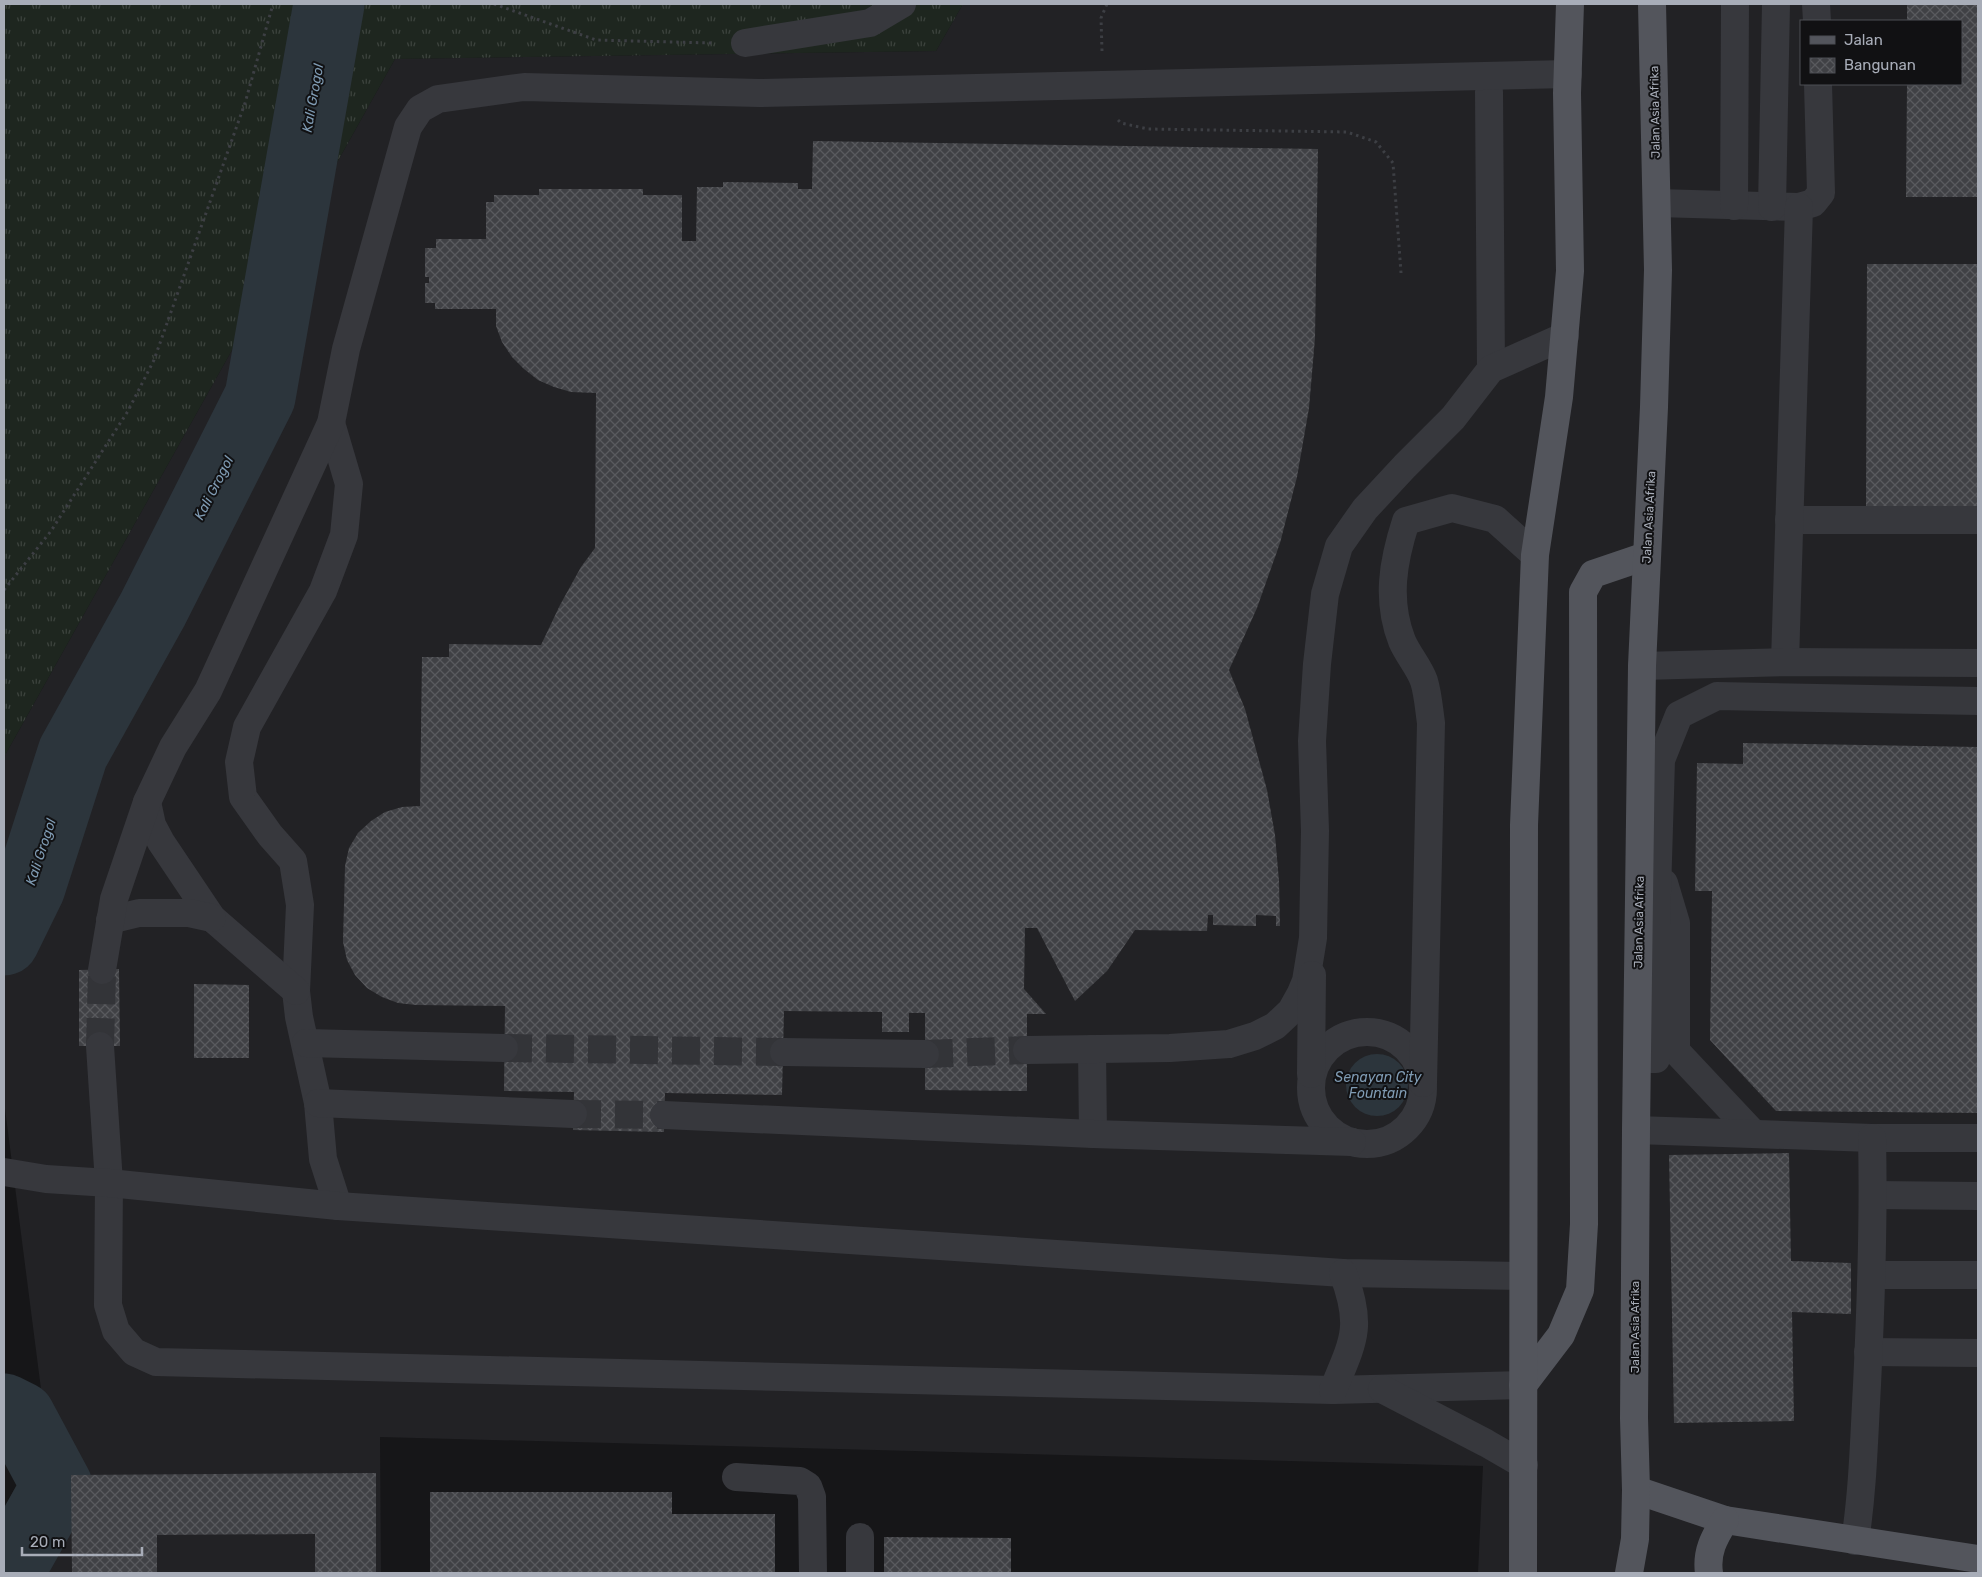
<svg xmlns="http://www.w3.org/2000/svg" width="1982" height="1577" viewBox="0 0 1982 1577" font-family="Rubik,sans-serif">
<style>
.built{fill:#222225;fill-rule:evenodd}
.grass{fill:url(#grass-tufts)}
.water{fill:#2c353c}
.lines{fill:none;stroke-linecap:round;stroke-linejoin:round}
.river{stroke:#2c353c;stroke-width:71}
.building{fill:url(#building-cross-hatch)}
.minor-tunnel{stroke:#333438;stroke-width:28;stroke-dasharray:28 14;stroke-linecap:butt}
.path{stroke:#3d3f44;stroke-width:3;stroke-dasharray:2.5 4;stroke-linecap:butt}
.minor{stroke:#37383d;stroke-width:28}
.major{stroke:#53555c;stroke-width:28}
.labels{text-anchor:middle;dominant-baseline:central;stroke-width:4;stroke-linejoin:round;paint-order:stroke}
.street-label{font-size:12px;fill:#a8adb8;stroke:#111113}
.water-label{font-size:14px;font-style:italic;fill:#7f9bb3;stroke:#111113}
</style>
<defs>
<pattern id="grass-tufts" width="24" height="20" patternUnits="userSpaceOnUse" patternTransform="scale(1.25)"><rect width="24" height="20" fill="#1e261f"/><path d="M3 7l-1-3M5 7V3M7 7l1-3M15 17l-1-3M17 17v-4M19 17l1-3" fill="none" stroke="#3c433d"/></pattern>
<pattern id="building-cross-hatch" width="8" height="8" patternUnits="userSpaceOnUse" patternTransform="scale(1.25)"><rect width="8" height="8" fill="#404145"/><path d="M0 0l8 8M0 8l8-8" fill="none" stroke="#595a5e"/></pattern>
</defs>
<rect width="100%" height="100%" fill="#161618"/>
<!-- built -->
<path class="built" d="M963,4H1978V1573H1478L1483,1466L380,1437L381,1573H4V1509L46,1428L4,1101V757L395,59L936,51ZM1801,21H1961V84H1801Z"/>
<!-- grass -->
<path class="grass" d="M4,4H963L936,51L395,59L4,757Z"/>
<!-- water -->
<circle class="water" cx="1377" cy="1085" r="31"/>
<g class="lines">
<!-- river -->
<g class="river">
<path d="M4,940L30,887L73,753L153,609L260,397L329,4"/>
<path d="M4,1409L20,1417L57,1486L8,1573"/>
</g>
</g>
<!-- building -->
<g class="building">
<path d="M1907,4H1978V197H1906L1907,84H1961V21H1907Z"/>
<path d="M813,141L1318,149L1315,338L1309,408L1297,477L1280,543L1257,608L1229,670L1245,709L1267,790L1275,835L1279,881L1280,926H1276V916L1256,915V926L1213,925V915H1208L1207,931L1135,930L1107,971L1075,1001L1037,928H1025L1024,989L1046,1014H1027V1091L925,1090V1013H909V1032H882V1012L784,1011L782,1095L665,1093L664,1132L573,1130L574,1092L504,1091L505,1006L416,1005L398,1003L382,997L367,988L355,975L347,960L343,942L345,866L349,848L358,833L371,821L385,812L402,807L420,806L422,657H449V644L541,645L560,605L581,567L595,548L596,393L571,392L554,387L538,380L524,369L512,357L502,342L496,326V309H435V303H425V283H429V277H425V248H436V239H486V202H494V195H539V189H643V195H682V241H696L697,187H723V182L798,183V189H812Z"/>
<path d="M1867,264H1978V507L1866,506Z"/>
<path d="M1743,743L1978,747V1113L1776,1111L1710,1040L1712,891H1695L1697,763L1743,764Z"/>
<path d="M119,969L120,1046H79V970Z"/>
<path d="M194,984L249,985V1058H194Z"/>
<path d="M1789,1153L1791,1261L1851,1263V1314L1792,1312L1794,1421L1674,1423L1669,1155Z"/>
<path d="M376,1473V1573H315V1534L157,1535V1573H72L71,1475Z"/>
<path d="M430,1492H672V1514H775V1573H430Z"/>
<path d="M884,1537L1011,1538V1573H884Z"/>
</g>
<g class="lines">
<!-- minor-tunnel -->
<g class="minor-tunnel">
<path d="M100,1046L102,970"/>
<path d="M504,1048L784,1052"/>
<path d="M925,1054L1027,1050"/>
<path d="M573,1114L664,1115"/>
</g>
<!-- path -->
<g class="path">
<path d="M494,4L596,40L712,43"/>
<path d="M1102,51L1101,18L1107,4"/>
<path d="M1118,120L1121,123L1148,129L1347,132L1376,142L1393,163L1401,273"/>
<path d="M4,590L51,531L128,411L154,360L245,103L273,4"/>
</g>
<!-- minor -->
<g class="minor">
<path d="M1816,4L1817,21"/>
<path d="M745,43L870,23L902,4"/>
<path d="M1489,92L1491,369"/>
<path d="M1657,203L1799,207L1813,203L1821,193L1818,84"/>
<path d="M1734,206L1735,4"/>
<path d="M1772,207L1776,4"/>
<path d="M331,423L349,484L344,535L323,591L247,727L239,762L243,797L270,835L293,861L300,905L296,991L299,1017L318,1103L323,1159L338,1206"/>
<path d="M1789,520H1978"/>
<path d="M1785,662L1799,207"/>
<path d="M1642,666L1785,662L1978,663"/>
<path d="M147,802L152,825L161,842L212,918L296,991"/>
<path d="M1664,883L1676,923V1051L1754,1134"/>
<path d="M110,920L139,913H189L212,918"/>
<path d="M102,970L114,899L147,802L173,747L208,691L331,423L346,349L408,127L420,109L438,99L524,87L759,93L1568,74"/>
<circle cx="1367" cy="1088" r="56"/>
<path d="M306,1043L504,1048"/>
<path d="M100,1046L109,1183L108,1305L116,1331L134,1352L156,1362L1333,1390L1523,1385"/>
<path d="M1092,1049L1093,1134"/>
<path d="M1027,1050L1170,1048L1229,1044L1255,1036L1275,1026L1291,1011L1301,993L1306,981L1313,938L1315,831L1312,741L1317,664L1325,594L1339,546L1365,509L1405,466L1453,418L1491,369L1565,336"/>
<path d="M784,1052L925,1054"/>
<path d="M1637,1059H1656V926L1661,760L1679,715L1717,696L1978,701"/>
<path d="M1311,1074L1312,975"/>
<path d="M1423,1083L1431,723C1429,709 1428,694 1424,681C1419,667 1408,655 1402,641C1386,600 1393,561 1406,521L1452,508L1495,519L1535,555"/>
<path d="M318,1103L573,1114"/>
<path d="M664,1115L1093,1134L1352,1142"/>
<path d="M1636,1130L1872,1138H1978"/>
<path d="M4,1172L46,1179L109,1183L338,1206L1343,1273L1522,1276"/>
<path d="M1873,1195L1978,1196"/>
<path d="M1872,1275H1978"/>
<path d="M1868,1352L1978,1353"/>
<path d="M1382,1389L1486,1443L1524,1465"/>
<path d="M1333,1390C1354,1340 1363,1326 1343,1273"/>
<path d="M736,1477L800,1481L808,1486L812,1497L813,1573"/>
<path d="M860,1537V1573"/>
<path d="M1855,1541C1863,1489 1864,1438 1867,1385C1871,1303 1874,1220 1872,1138"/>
</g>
<!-- major -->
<g class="major">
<path d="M1523,1385L1561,1335L1580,1290L1584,1224L1583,592L1593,574L1646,556"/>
<path d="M1636,1490L1725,1520L1978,1559"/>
<path d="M1523,1573L1524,825L1535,555L1559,397L1570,271L1567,93L1570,4"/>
<path d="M1629,1573L1635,1539L1636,1490L1634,1418L1636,1130L1642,666L1654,407L1658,270L1652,4"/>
<path d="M1709,1573C1706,1552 1714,1538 1725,1520"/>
</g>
</g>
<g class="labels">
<!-- street labels -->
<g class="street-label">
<text transform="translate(1655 112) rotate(-91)">Jalan Asia Afrika</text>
<text transform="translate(1649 517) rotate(-87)">Jalan Asia Afrika</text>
<text transform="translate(1639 922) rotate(-89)">Jalan Asia Afrika</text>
<text transform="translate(1635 1327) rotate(-90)">Jalan Asia Afrika</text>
</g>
<!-- water labels -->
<g class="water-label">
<text transform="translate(313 98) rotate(-80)">Kali Grogol</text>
<text transform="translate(214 488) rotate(-63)">Kali Grogol</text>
<text transform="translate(41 852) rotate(-72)">Kali Grogol</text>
<text x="1378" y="1077">Senayan City<tspan x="1378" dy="16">Fountain</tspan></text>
</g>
</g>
<!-- border -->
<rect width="1982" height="1577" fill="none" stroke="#a8adb8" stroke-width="10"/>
<!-- legend -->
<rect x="1800" y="20" width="162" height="65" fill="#111113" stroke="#4d4f55"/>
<rect x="1810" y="36" width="25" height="8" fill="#53555c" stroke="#4d4f55"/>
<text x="1844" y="45" font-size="15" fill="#a8adb8">Jalan</text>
<rect x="1810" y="58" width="25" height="15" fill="url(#building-cross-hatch)" stroke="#4d4f55"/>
<text x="1844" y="70" font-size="15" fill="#a8adb8">Bangunan</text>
<!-- scale -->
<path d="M22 1547v8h120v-8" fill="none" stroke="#a8adb8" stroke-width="2.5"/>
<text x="30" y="1547" font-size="15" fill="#a8adb8" stroke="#111113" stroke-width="4" paint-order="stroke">20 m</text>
</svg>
